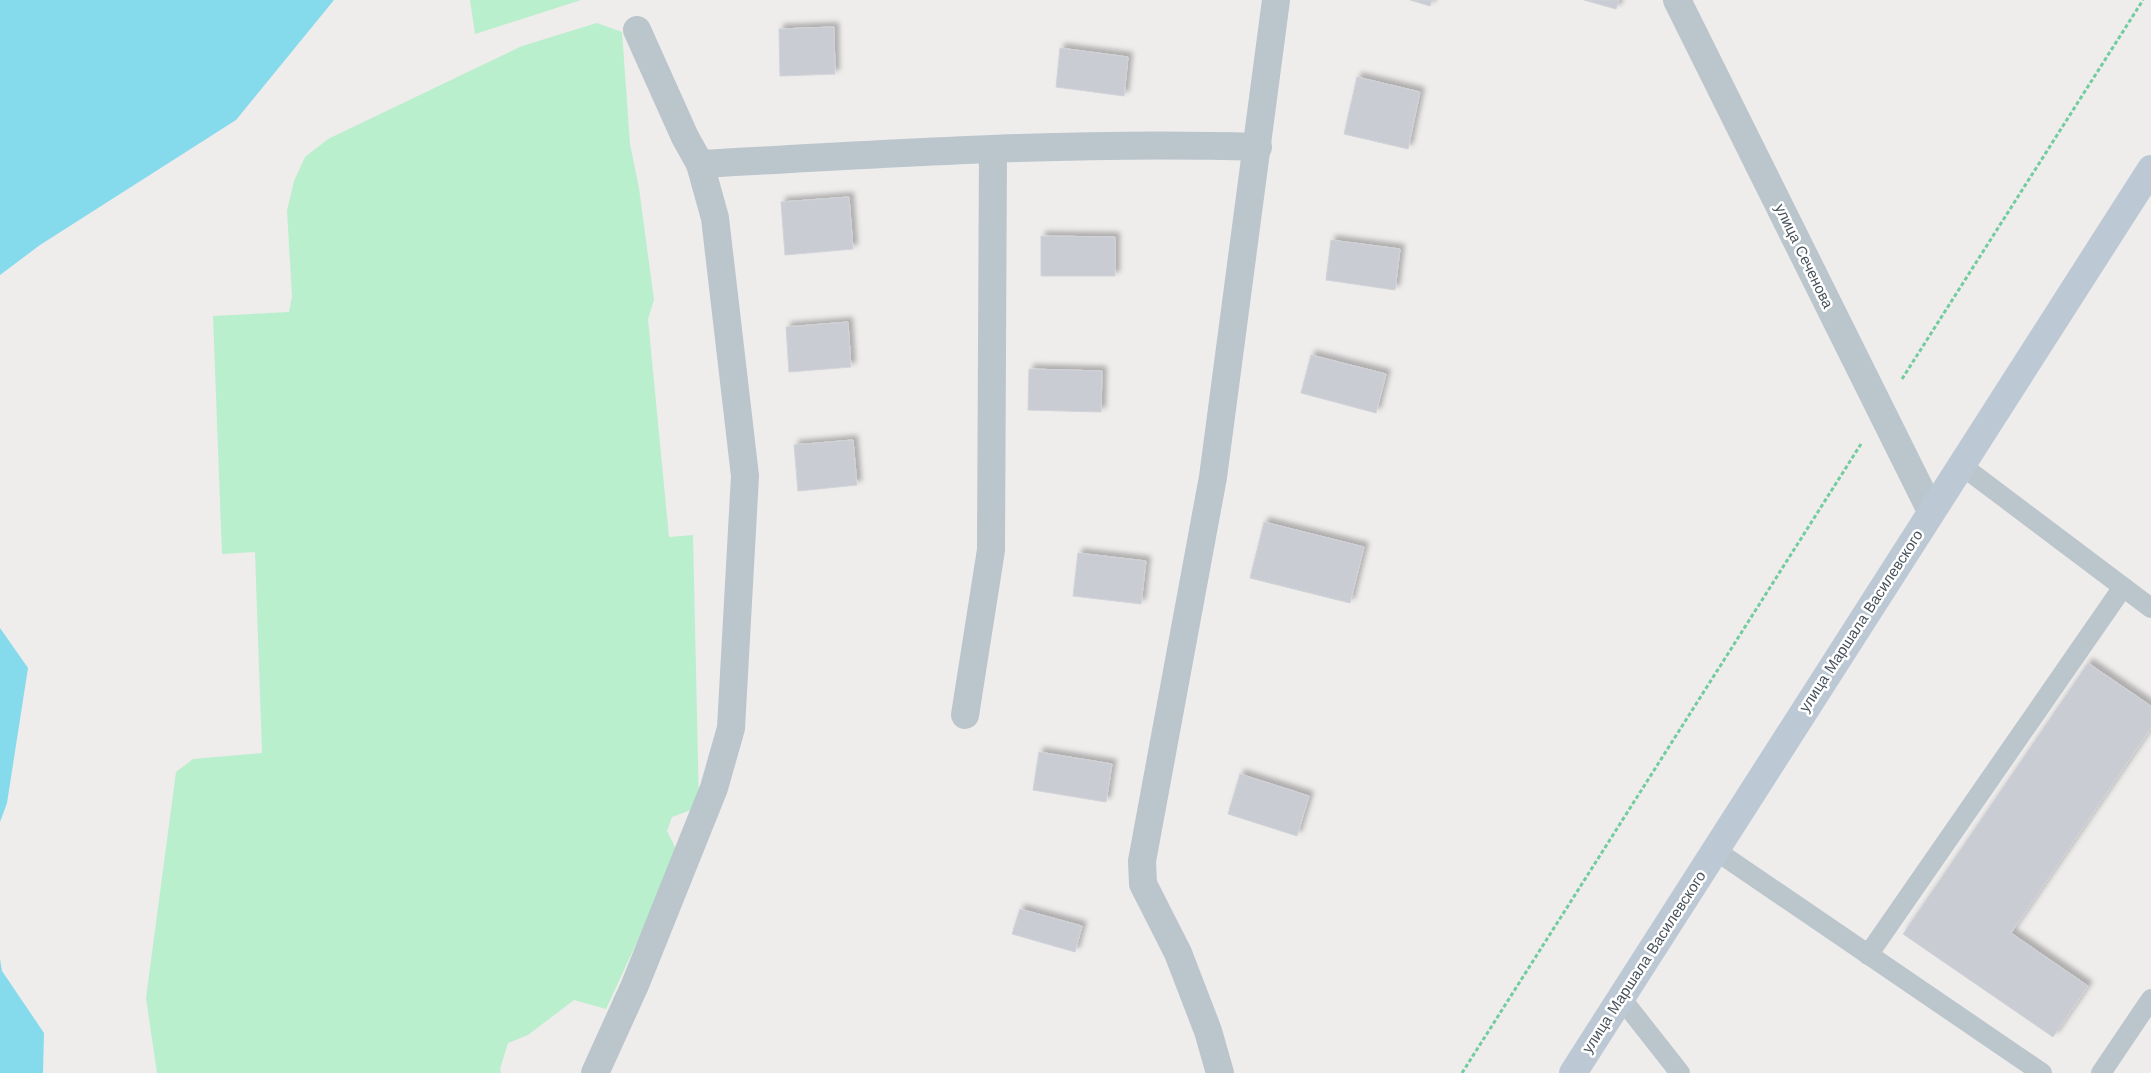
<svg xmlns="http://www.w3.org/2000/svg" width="2151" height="1073" viewBox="0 0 2151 1073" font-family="'Work Sans',sans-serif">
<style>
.green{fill:#b9efcc}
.water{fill:#85daec}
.building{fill:#c9ccd2;stroke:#d0d3d8;filter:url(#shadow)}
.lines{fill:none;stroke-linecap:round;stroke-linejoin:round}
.path{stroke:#71cd9d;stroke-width:3;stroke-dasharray:4 2.5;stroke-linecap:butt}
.lane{stroke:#bac5cc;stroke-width:20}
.street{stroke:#bac5cc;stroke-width:28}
.secondary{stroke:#bcc9d4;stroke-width:28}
.labels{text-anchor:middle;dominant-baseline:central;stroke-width:5;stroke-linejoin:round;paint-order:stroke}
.street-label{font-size:15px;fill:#45505a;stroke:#fff}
</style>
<defs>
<filter id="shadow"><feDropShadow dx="4.5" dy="-4.5" stdDeviation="2.5" flood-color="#0004"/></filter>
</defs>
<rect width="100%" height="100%" fill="#efecec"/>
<!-- green -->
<g class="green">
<path d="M470,0H581L475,34Z"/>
<path d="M597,23L622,32L630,144L639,188L654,300L648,319L669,537L693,535L699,807L672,817L667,831L678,853L606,1009L574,1000L528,1035L508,1043L500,1069L501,1073H157L146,998L176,772L193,759L262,753L255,552L222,554L213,316L289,312L292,297L287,211L294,181L305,157L328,139L522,46Z"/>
</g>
<!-- water -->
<g class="water">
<path d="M0,0H334L236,120L40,245L0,275Z"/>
<path d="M0,628L28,668L7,803L0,822Z"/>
<path d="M0,959L2,971L44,1033L43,1073H0Z"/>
</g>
<!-- building -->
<g class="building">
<path d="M1410,0H1432L1430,6Z"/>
<path d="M1584,0H1619L1616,9Z"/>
<path d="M834,27L835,74L780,76L779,29Z"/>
<path d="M1060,48L1128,57L1124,96L1056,87Z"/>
<path d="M1357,77L1420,92L1408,149L1344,134Z"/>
<path d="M849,197L853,249L785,255L781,202Z"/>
<path d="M1041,236L1115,237V276H1041Z"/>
<path d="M1331,240L1400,249L1395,290L1326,280Z"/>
<path d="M848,322L851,367L789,372L786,327Z"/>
<path d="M1311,355L1386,374L1376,413L1301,393Z"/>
<path d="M1029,369L1102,371L1101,412L1028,410Z"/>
<path d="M853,440L857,485L798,491L794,445Z"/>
<path d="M1264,522L1364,547L1350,603L1250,578Z"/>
<path d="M1078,553L1146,561L1141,604L1073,596Z"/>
<path d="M2088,663L2151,706V728L2011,933L2088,986L2053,1037L1903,934Z"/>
<path d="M1039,752L1112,764L1106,802L1033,790Z"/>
<path d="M1240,774L1309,796L1297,836L1228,814Z"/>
<path d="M1020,909L1082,926L1075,952L1012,934Z"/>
</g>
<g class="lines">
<!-- path -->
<g class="path">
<path d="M1902,379L2143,0"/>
<path d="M1462,1073L1861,444"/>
</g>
<!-- lane -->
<g class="lane">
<path d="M1961,465L2151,608"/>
<path d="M1715,850L2042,1073"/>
<path d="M1868,955L2123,587"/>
<path d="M1621,998L1680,1073"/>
<path d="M2101,1073L2151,999"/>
</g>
<!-- street -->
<g class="street">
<path d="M1677,0L1931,511"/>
<path d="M700,164C887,154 1072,141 1258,147"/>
<path d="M965,715L991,550L993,149"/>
<path d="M595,1073L635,985L714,788L731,728L745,476L715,218L700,164L685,137L637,30"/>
<path d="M1220,1073L1208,1031L1178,953L1143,884L1142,861L1213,477L1276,0"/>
</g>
<!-- secondary -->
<path class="secondary" d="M1573,1073L2151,169"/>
</g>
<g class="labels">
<!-- street labels -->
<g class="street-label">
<text transform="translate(1804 256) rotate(64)">улица Сеченова</text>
<text transform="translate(1861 621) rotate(-57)">улица Маршала Василевского</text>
<text transform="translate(1644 962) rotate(-57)">улица Маршала Василевского</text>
</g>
</g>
</svg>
